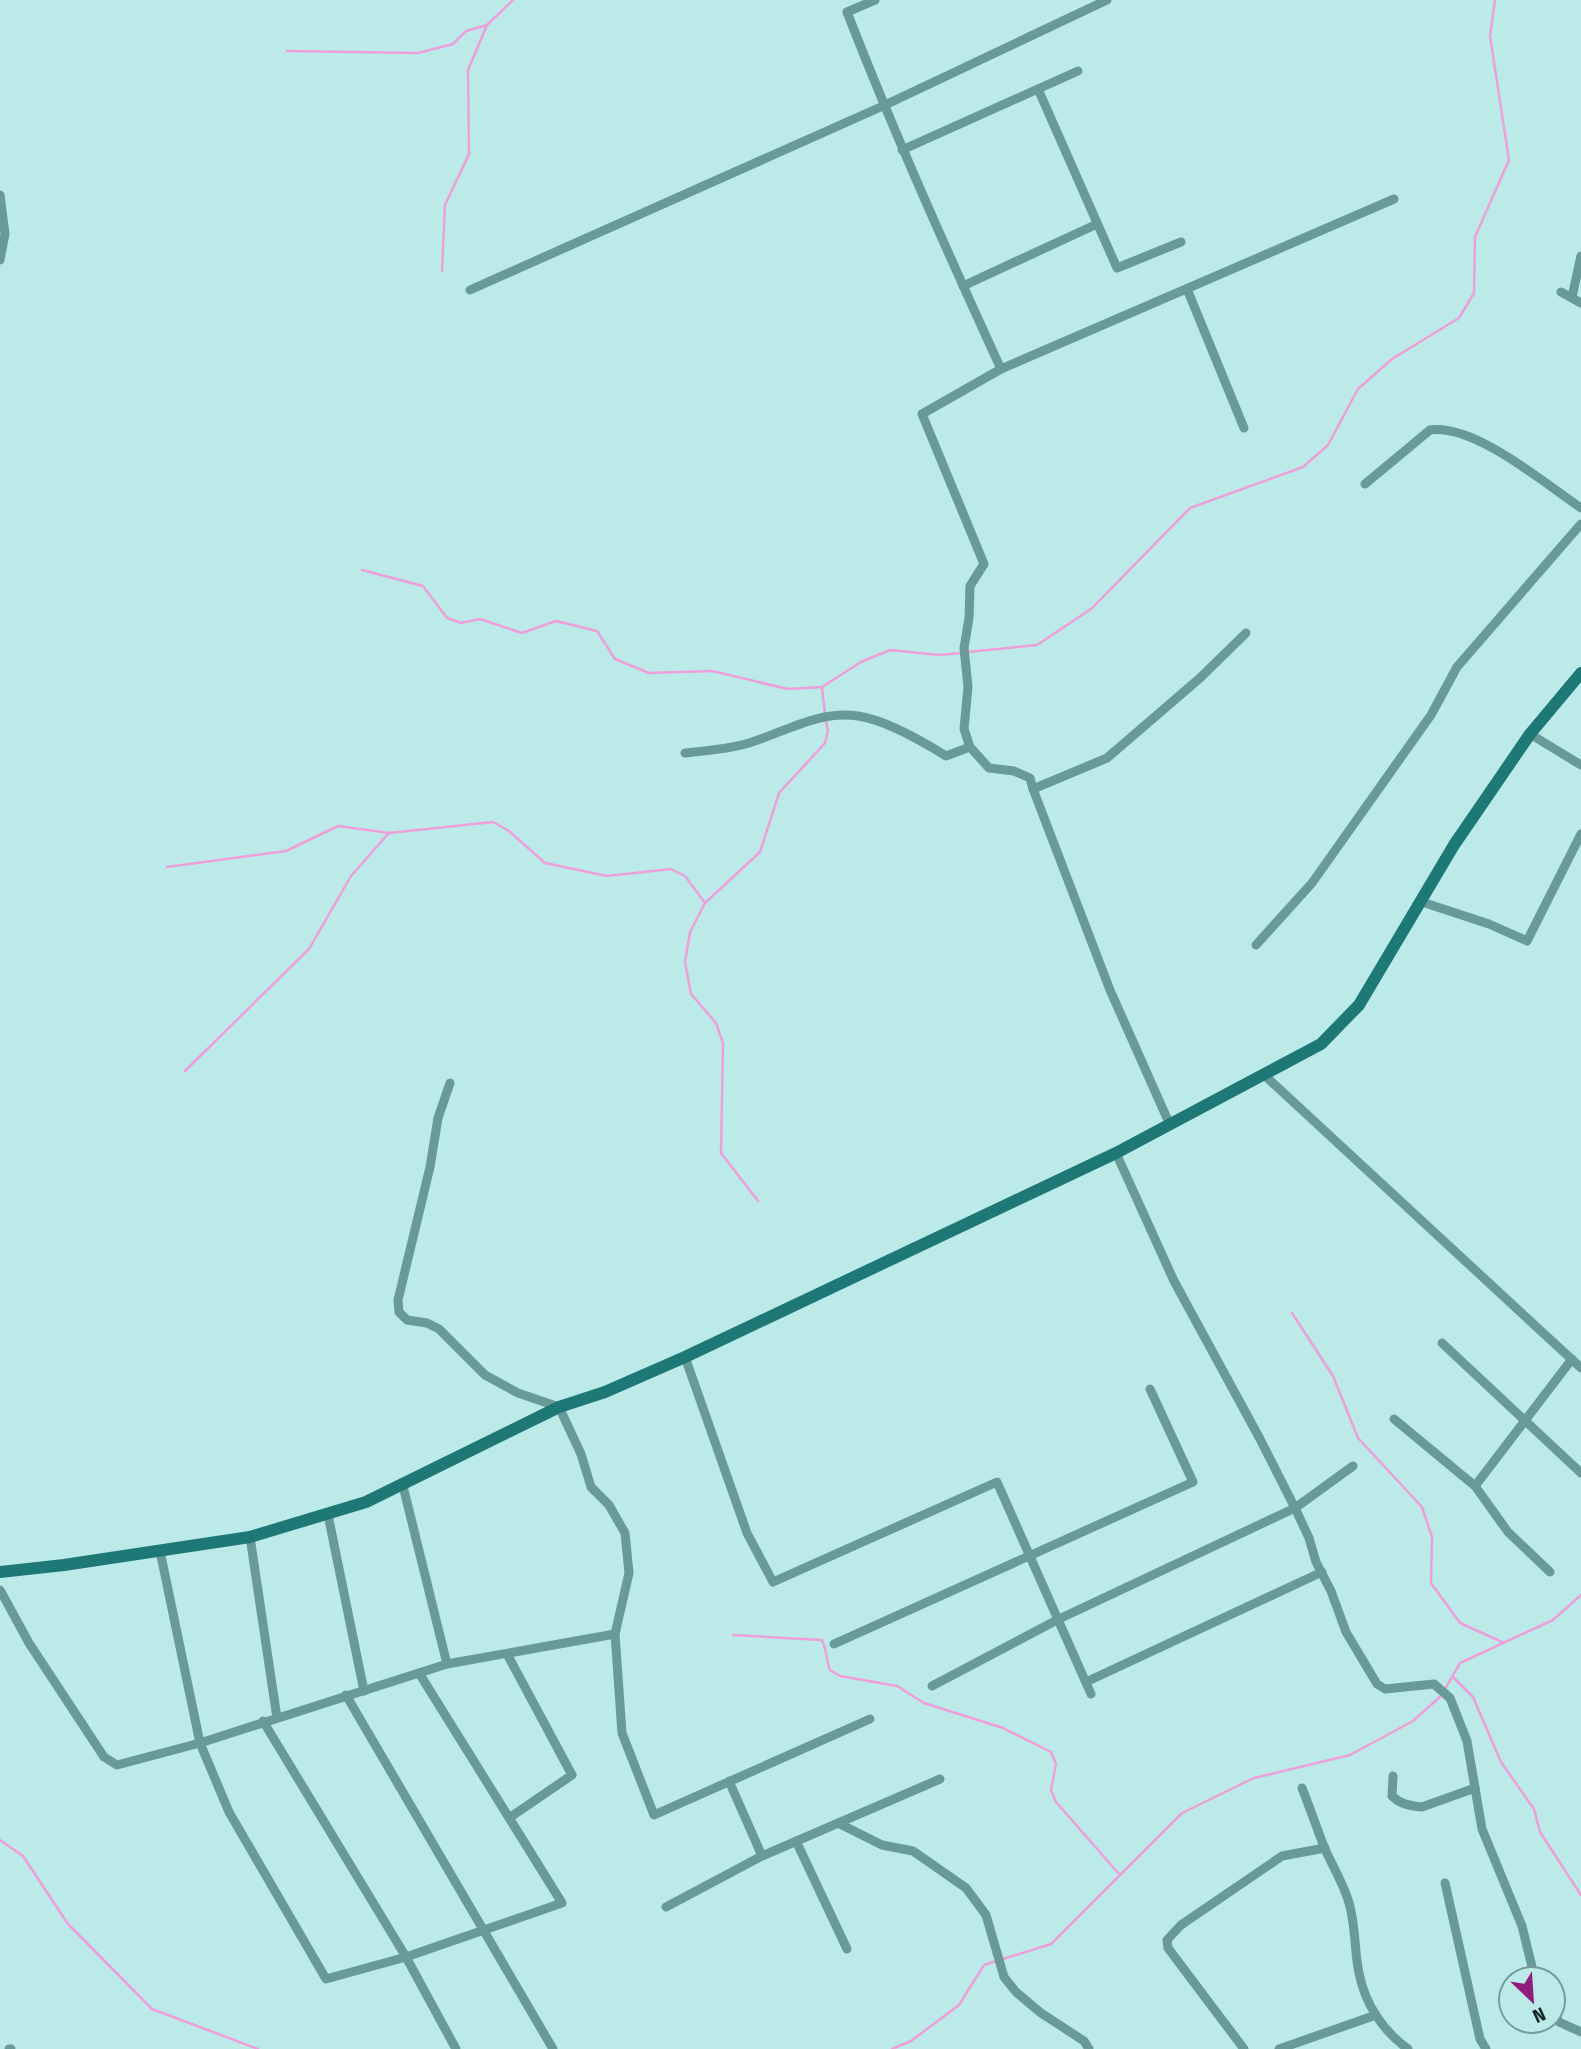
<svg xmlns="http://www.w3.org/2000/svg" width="1581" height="2049" viewBox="0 0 1581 2049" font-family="'Fira Sans Condensed',sans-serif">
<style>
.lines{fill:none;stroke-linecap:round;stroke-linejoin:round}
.stream{stroke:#ee9fda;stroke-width:2.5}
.street{stroke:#689a98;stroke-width:9}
.secondary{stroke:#1d7876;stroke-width:12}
</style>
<rect width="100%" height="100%" fill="#bbeae8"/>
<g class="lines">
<!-- stream -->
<g class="stream">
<path d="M287,51L418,53L453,44L466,31L487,25L513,0"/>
<path d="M442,271L445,205L469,154L468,70L487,25"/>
<path d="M362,570L423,586L447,618L461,623L480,619L522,633L556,621L597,631L615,659L649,673L712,671L788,689L822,687L861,662L890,650L939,655L961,653"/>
<path d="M967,652L1037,645L1091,609L1190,508L1303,467L1328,445L1358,389L1392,359L1459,318L1474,293L1475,237L1509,160L1490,36L1495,0"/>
<path d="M822,687L825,714"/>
<path d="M167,867L286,851L338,826L389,833L493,822L509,831L545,863L607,876L671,869L685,876L705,903"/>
<path d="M185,1071L309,949L351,876L388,834"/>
<path d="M758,1201L721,1153L723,1043L716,1023L691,994L685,962L690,932L705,903L760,852L779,793L825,743L828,731L826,721"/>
<path d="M1292,1313L1333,1376L1358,1438L1422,1507L1432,1537L1431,1583L1460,1623L1502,1642"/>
<path d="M733,1635L822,1640C827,1650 826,1660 830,1670L840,1676L897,1686L924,1703L1003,1728L1051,1752L1056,1764L1051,1790L1056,1802L1119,1874"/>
<path d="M1453,1677L1473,1697L1501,1762L1534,1809L1540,1832L1581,1895"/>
<path d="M1445,1689L1460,1663L1553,1620L1581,1595"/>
<path d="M0,1840L23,1856L68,1924L152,2009L258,2049"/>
<path d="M1003,1959L1051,1944L1182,1813L1254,1778L1350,1755L1413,1721L1442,1695"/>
<path d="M892,2049L911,2041L959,2005L984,1965L996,1961"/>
</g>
<!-- street -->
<g class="street">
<path d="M875,0L847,12C894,133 947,251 1001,369"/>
<path d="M1038,89L1117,268L1181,242"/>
<path d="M902,150L1078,71"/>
<path d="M0,195L5,234L0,260"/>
<path d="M963,286L1097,224"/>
<path d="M1187,289L1244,428"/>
<path d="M470,290L883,106L1107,0"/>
<path d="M1561,292L1581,303"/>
<path d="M1572,297L1581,256"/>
<path d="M1365,484L1430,430C1475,424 1544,483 1581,508"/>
<path d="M1530,734L1581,765"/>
<path d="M970,747L964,729L968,687L964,648L969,618L970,586L984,564L922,414L1001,369L1394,199"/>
<path d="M685,753C706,751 729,749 749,743C785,732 819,710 858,716C886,720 922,741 946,756L970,747L989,768L1014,771L1030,778L1033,789"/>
<path d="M1422,902L1489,924L1527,941L1581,834"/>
<path d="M1256,945L1312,883L1431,715L1457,667L1581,524"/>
<path d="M1263,1074L1581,1368"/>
<path d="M450,1083L438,1118L430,1167L398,1300L399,1312L407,1320L427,1323L439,1329L485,1375L518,1393L559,1407L581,1454L591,1487L609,1505L625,1533L629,1573L615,1634L622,1733L654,1815L870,1719"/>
<path d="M1170,1125L1110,990L1033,789L1107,758L1200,678L1246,633"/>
<path d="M1116,1153L1174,1281L1260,1439L1295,1508L1309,1538L1316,1562L1331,1591L1346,1632L1377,1684L1385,1689L1434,1684L1450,1698L1467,1741L1482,1829L1522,1926L1535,1979"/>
<path d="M1442,1343L1581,1473"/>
<path d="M685,1357L747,1533L773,1582L997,1482L1091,1694"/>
<path d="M1394,1419L1475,1486L1508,1532L1550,1572"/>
<path d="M403,1486L447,1664"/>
<path d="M1475,1486L1572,1359"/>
<path d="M328,1515L364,1691"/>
<path d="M250,1537L277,1718"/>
<path d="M160,1551L200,1743L229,1812L326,1979L406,1957L562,1903L419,1673"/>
<path d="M0,1590L29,1643L104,1757L117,1765L200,1743L447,1664L615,1634"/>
<path d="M834,1644L1193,1482L1150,1389"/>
<path d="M507,1654L572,1775L509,1818"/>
<path d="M1086,1682L1322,1572"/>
<path d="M932,1686L1059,1619L1295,1508L1353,1466"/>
<path d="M346,1695L553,2049"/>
<path d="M263,1721L406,1957L456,2049"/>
<path d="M1393,1776L1392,1796C1400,1804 1410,1806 1422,1807L1475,1788"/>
<path d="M729,1781L762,1856"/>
<path d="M1302,1788C1310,1808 1317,1829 1325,1849C1333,1867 1344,1885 1349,1903C1356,1926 1354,1950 1359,1973C1365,2004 1383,2031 1408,2049"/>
<path d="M838,1823L882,1845L913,1851L966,1888L986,1915L1004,1977L1016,1992L1041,2013L1084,2041L1089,2049"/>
<path d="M796,1841L847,1949"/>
<path d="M1445,1883L1480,2039L1486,2049"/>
<path d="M666,1907L762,1856L940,1779"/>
<path d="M1553,2012L1559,2022L1581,2032"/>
<path d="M9,2049H11"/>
<path d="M1244,2049L1168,1948L1167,1940L1181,1925L1282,1856L1325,1848"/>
<path d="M1279,2049L1376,2015"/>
</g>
<!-- secondary -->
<path class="secondary" d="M0,1572L64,1565L250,1537L366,1502L559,1407L605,1392L685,1357L1116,1153L1321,1044L1359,1005L1454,845L1530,734L1581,673"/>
</g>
<!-- north arrow -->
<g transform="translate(1532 2000) rotate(155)"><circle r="33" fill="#bbeae8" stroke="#789c9a" stroke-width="2"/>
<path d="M0-5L12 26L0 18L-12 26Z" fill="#911d7d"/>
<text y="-10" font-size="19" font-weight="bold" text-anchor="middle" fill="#142726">N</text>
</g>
</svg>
